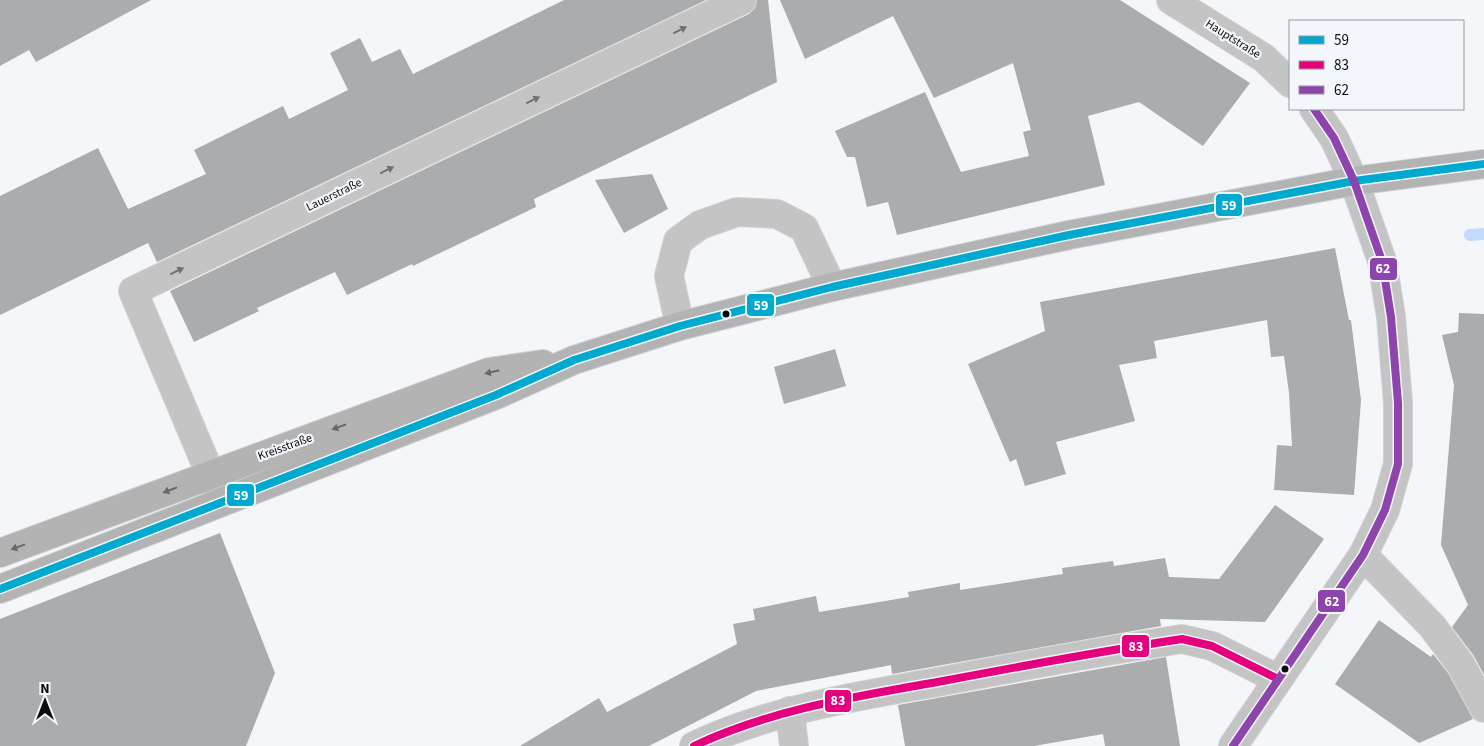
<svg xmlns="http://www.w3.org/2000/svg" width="1484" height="746" viewBox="0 0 1484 746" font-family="'Source Sans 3',sans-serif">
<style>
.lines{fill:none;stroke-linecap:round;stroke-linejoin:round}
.stream{stroke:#c2dafc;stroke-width:12}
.building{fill:#aaacae}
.minor-casing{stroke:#d0d1d2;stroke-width:30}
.major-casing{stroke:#d0d1d2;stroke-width:30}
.minor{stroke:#c4c4c4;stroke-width:28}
.major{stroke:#b3b3b4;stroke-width:28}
.bus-1-casing{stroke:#f3f6fa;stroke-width:11}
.bus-2-casing{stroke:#f3f6fa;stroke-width:11}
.bus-3-casing{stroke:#f3f6fa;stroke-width:11}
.bus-1{stroke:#00a9ce;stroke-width:8}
.bus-2{stroke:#e5007d;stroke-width:8}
.bus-3{stroke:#8e44ad;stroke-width:8}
.oneway{fill:#717172}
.oneway2{fill:#676869}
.bus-dot{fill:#0b0c0d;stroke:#f3f6fa;stroke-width:2}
.labels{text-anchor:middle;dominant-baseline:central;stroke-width:4.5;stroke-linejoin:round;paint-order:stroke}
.street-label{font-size:12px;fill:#0b0c0d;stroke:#f3f6fa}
.line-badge{stroke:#f3f6fa;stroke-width:2}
.badge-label{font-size:14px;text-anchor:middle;font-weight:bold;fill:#fff}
</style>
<rect width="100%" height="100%" fill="#f4f6f9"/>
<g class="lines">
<!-- stream -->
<path class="stream" d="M1470,235L1484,234"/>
</g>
<!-- building -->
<g class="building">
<path d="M0,0H151L36,62L29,50L0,66Z"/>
<path d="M564,0H706L157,262L148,243L0,315V196L98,148L128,209L206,174L194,150L283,106L289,119L348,90L330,53L360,38L372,62L400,49L413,74Z"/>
<path d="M757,0H768L777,82L534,199L536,207L413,266L412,264L347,295L335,272L257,308L259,311L194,342L170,291L749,14L755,8Z"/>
<path d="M780,0H1120L1250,83L1203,146L1139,102L1088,116L1105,185L897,235L888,202L867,207L855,157H847L835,131L925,92L961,172L1029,156L1023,132L1031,130L1013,63L934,98L893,16L805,59Z"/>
<path d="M652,174L668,209L624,233L595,180Z"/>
<path d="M1335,248L1349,320H1351L1361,400L1354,495L1274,490L1277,445L1292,446L1289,393L1284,356L1271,357L1267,320L1154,341L1157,358L1119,365L1135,421L1056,442L1066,474L1025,486L1016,459L1010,462L968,364L1045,331L1040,302Z"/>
<path d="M1459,313L1484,314V675L1474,656L1452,627L1468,605L1441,545L1454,385L1442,335L1458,332Z"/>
<path d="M835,349L846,386L784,404L774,367Z"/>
<path d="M1275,505L1324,539L1265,622L1160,619L1161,626L892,674L891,665L756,691L649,746H520L599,698L607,712L737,644L733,624L755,620L753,609L816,596L819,612L909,597L908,592L960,583V590L1012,582L1063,574L1062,568L1113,561L1114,566L1165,558L1169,577L1219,579Z"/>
<path d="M220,533L275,673L246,746H0V619Z"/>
<path d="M1379,620L1431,657L1433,654L1448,673L1473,719L1419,743L1335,684Z"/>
<path d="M1166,657L1180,746H1105L1103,734L1034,746H905L898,705Z"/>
</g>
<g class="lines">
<defs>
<g id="minor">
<path d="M1171,0L1264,58L1290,83"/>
<path d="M680,326L669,276L678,241L700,225L737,212L777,214L804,228L832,287"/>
<path d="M222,502L133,291L742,0"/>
<path d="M1363,555L1432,626L1461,665L1484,708"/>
<path d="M790,711L794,746"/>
<path d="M694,746C772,709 859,696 943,681C1022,666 1102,651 1182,639L1212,646L1278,679"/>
<path d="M1233,746L1363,555L1385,510L1398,464V403L1391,317L1382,261L1354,181L1334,138L1314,109"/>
</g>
<g id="major">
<path d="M0,553L489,372L543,364"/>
<path d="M0,589L496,395L574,360L680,326L832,287L1069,235L1354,181L1484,164"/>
</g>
</defs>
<!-- minor casing -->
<use href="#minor" class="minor-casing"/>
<!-- major casing -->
<use href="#major" class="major-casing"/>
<!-- minor -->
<use href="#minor" class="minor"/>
<!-- major -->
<use href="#major" class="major"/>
<defs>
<path id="bus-1" d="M0,589L496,395L574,360L680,326L832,287L1069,235L1354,181L1484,164"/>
<path id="bus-2" d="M694,746C772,709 859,696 943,681C1022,666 1102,651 1182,639L1212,646L1278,679"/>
<path id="bus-3" d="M1233,746L1363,555L1385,510L1398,464V403L1391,317L1382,261L1354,181L1334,138L1314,109"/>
</defs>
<!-- bus-1 casing -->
<use href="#bus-1" class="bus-1-casing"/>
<!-- bus-2 casing -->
<use href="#bus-2" class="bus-2-casing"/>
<!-- bus-3 casing -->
<use href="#bus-3" class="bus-3-casing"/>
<!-- bus-1 -->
<use href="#bus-1" class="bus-1"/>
<!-- bus-2 -->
<use href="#bus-2" class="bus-2"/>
<!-- bus-3 -->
<use href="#bus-3" class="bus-3"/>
</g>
<!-- one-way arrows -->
<defs><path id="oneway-solid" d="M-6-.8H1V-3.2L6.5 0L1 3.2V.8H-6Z" transform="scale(1.25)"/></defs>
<g class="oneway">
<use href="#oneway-solid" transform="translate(680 30) rotate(-26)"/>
<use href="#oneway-solid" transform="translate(533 100) rotate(-26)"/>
<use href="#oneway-solid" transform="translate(387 170) rotate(-26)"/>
<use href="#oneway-solid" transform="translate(177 271) rotate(-26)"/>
</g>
<g class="oneway2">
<use href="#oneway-solid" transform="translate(492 372) rotate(167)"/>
<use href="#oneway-solid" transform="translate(339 427) rotate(160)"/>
<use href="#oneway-solid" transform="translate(170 490) rotate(159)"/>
<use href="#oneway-solid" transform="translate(18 547) rotate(160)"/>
</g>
<!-- markers -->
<g class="bus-dot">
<circle cx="726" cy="314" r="4.5"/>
<circle cx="1285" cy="669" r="4.5"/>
</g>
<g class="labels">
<!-- street labels -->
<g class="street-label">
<text transform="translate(1233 39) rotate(32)">Hauptstraße</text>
<text transform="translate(334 195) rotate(-26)">Lauerstraße</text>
<text transform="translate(285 447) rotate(-20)">Kreisstraße</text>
</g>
</g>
<g class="line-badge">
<rect x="1215" y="193" width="28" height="24" rx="5" fill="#00a9ce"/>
<rect x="1369" y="257" width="29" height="24" rx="5" fill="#8e44ad"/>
<rect x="746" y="293" width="29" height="24" rx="5" fill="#00a9ce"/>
<rect x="226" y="483" width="29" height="24" rx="5" fill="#00a9ce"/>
<rect x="1317" y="589" width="29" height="24" rx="5" fill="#8e44ad"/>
<rect x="1121" y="634" width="29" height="24" rx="5" fill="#e5007d"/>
<rect x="824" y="689" width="28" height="24" rx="5" fill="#e5007d"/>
</g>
<g class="badge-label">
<text x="1229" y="210">59</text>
<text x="1383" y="273">62</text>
<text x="761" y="310">59</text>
<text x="241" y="500">59</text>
<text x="1332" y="606">62</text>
<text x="1136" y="651">83</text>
<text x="838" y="705">83</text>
</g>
<!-- legend -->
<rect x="1289" y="20" width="175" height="90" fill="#f3f6fa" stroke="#96989b"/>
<rect x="1299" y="36" width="25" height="8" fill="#00a9ce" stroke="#96989b"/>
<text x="1334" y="45" font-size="15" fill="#0b0c0d">59</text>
<rect x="1299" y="61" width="25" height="8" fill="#e5007d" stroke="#96989b"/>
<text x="1334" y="70" font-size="15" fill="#0b0c0d">83</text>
<rect x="1299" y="86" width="25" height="8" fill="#8e44ad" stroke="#96989b"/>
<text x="1334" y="95" font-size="15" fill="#0b0c0d">62</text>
<!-- north arrow -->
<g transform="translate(45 701)" stroke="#f3f6fa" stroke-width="4" paint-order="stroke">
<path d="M0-4L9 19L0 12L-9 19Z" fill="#0b0c0d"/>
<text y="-8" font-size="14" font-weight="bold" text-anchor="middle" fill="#0b0c0d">N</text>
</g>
</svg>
